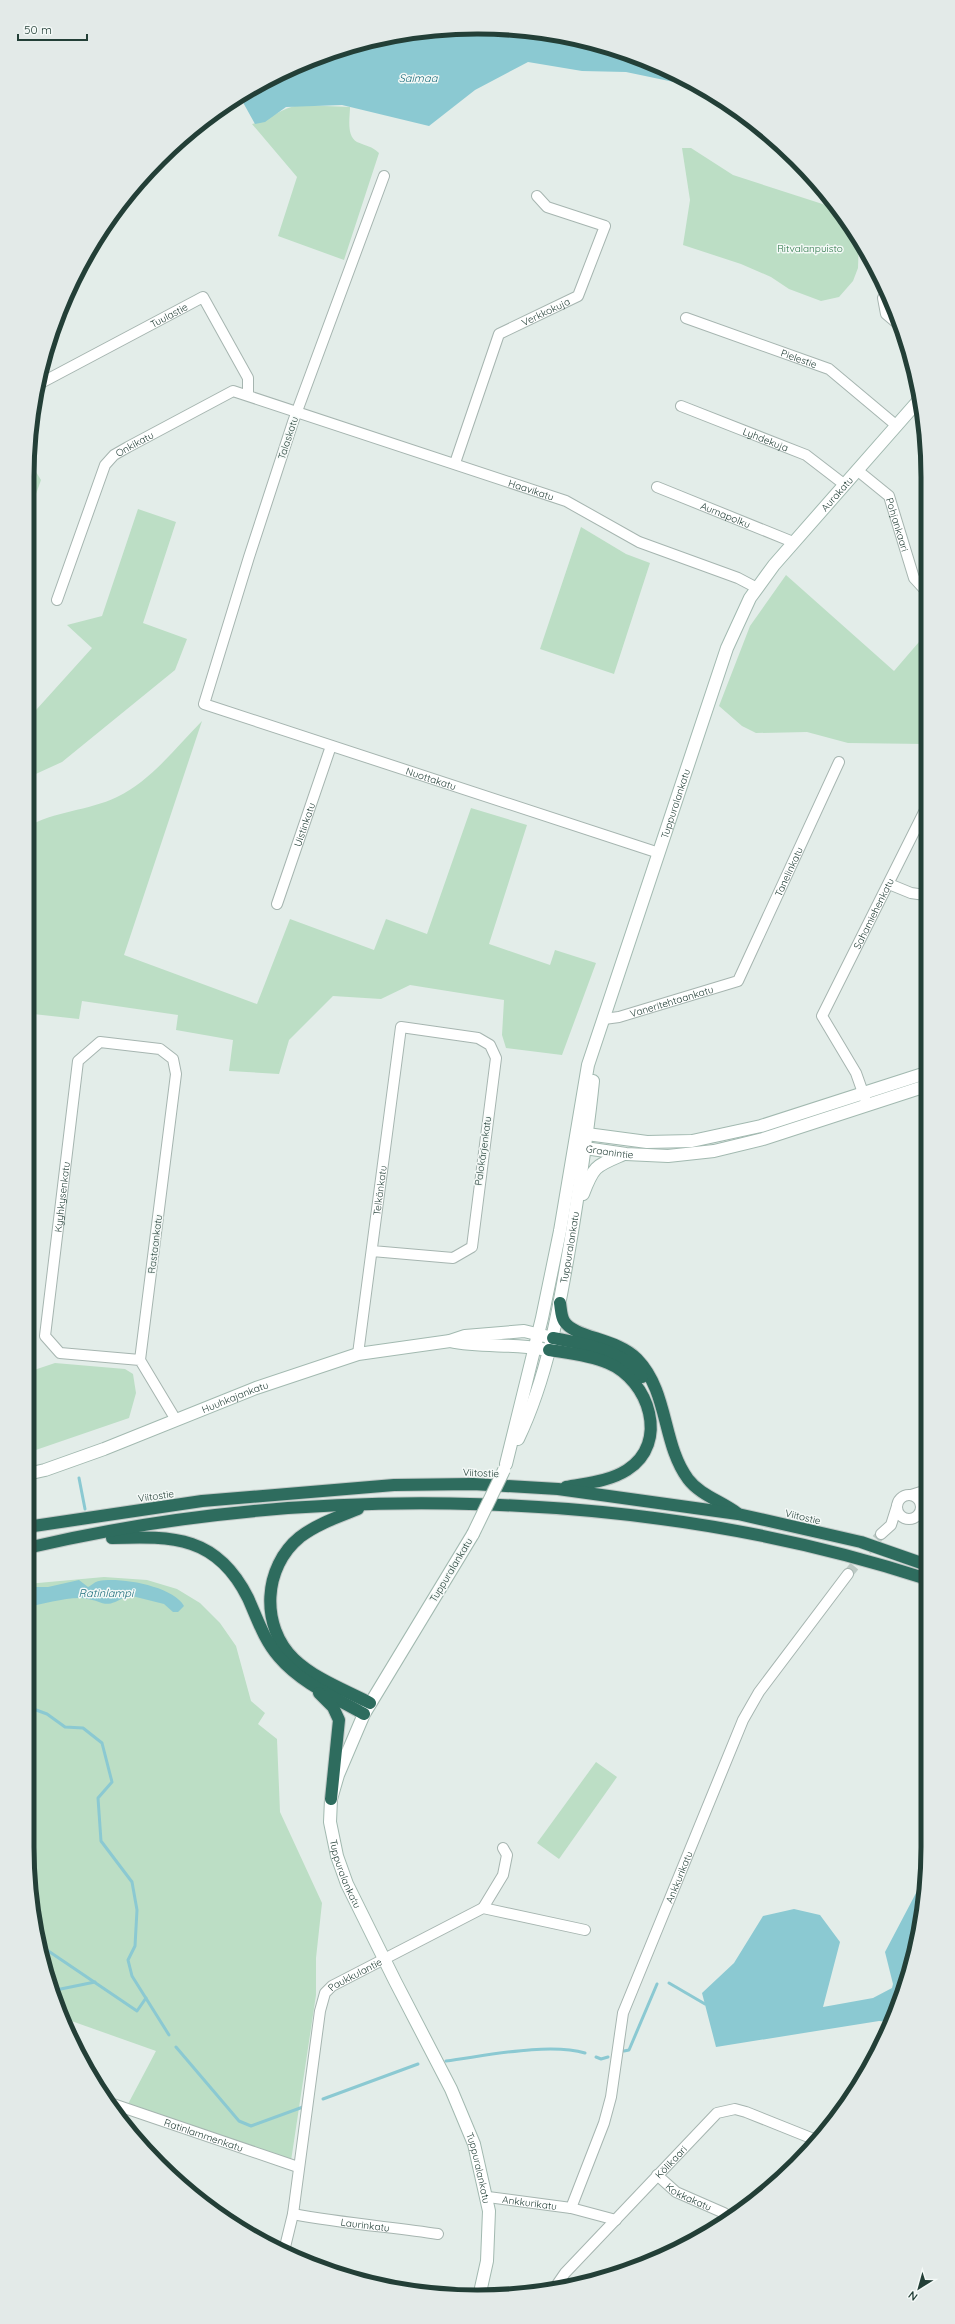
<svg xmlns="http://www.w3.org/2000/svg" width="955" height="2324" viewBox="0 0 955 2324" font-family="Quicksand,sans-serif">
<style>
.green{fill:#bcdec5}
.water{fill:#8bc9d2}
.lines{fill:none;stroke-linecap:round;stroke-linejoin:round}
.stream{stroke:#8bc9d2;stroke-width:3}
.street-tunnel{stroke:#bdcac5;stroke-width:10;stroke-dasharray:10 5;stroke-linecap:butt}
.street-casing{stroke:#a6b5b0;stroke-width:12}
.secondary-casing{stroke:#a2b9b0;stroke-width:14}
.highway-casing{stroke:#c1c9c7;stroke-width:14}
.street{stroke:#fff;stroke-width:10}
.secondary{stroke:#fff;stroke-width:12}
.highway{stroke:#2e6c5e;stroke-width:12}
.secondary-bridge-casing{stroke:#a2b9b0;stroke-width:14;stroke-linecap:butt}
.secondary-bridge{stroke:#fff;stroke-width:12}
.labels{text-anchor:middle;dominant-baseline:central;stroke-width:3;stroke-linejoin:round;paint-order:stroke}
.park-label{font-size:10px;fill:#2c7648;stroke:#f4f9f7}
.street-label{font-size:10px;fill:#233f37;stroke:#f4f9f7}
.water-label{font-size:11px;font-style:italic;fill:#1c6d7c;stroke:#f4f9f7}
.rim{fill:none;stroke:#233f37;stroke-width:5}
</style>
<rect width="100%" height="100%" fill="#e3ede9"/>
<!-- green -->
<g class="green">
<path d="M299,105L350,107C350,117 346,136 357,142C366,146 372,146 379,153L344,260L278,236L297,177L252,124C269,120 281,108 299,105Z"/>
<path d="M682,148H691L733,175L838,209L859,239L858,268L853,281L839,297L821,301L789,289L771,277L741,264L683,245L690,200Z"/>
<path d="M28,459L41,480L27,519Z"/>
<path d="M138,509L176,522L143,623L187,639L175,670L62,762L27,778V720L92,648L67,625L102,616Z"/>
<path d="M581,527L626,554L650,563L614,674L540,649Z"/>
<path d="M786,575L894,671L925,635V744L848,743L807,732L756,733L742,726L719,706L750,626Z"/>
<path d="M202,721L124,955L257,1004L290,919L374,950L386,919L427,934L471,808L527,825L489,944L550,965L555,950L596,963L562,1055L506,1048L502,1035L504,1000L410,985L381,999L333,996L289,1040L279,1074L229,1071L233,1040L176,1030L178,1015L82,1001L79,1019L33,1014L27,1059V827C54,811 88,811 117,797C151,781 176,747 202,721Z"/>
<path d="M55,1363L125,1369L133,1374L136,1393L129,1418L27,1453V1369L34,1370Z"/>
<path d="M104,1577L147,1580L177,1589L200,1603L220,1623L236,1646L251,1701L265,1713L258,1724L277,1739L280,1812L322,1903L316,1958V1995L291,2161L128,2104L156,2051L63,2018C26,1937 27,1848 27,1760C27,1701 27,1643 27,1584Z"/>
<path d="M596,1762L617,1777L559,1859L537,1843Z"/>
</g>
<!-- water -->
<g class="water">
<path d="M448,28L536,31L622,51L693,86L626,72L582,71L528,62L475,90L429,126L342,105L286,107L265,122L255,124L240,97L278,74L361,42Z"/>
<path d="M79,1580L88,1587C92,1585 96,1581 99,1581C120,1577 173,1586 184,1606L178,1612H173L164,1604L128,1595C102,1611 107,1601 82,1598C67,1597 42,1604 27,1607V1587H48Z"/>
<path d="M926,1874C923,1925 911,1976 890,2022L879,2021L716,2047L702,1993L734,1963L763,1916L794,1909L820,1915L840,1942L823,2007L873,1998L892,1988L893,1984L885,1952Z"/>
</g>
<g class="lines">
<!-- stream -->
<g class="stream">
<path d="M79,1478L85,1509"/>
<path d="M28,1707L47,1714L65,1727L83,1728L102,1743L112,1782L98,1798L101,1841L132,1882L137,1910L135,1946L128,1960L132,1976L169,2035"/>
<path d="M38,1944L137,2011L146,1998"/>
<path d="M669,1983L705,2004"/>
<path d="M51,1991L95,1982"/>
<path d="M176,2047L239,2121L251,2126L303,2107"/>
<path d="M624,2051L629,2050L657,1984"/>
<path d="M596,2057L601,2059L608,2057"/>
<path d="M446,2061C485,2056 549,2042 585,2053"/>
<path d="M323,2099L418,2064"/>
</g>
<!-- street-tunnel -->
<path class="street-tunnel" d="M848,1574L881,1534"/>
<defs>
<g id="street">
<path id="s1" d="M384,176L293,422L249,557L204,704L659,853"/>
<path d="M883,298L886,314L899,325"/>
<path id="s2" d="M686,318L829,369L897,426"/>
<path id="s3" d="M39,384L203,297L248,378V395"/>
<path id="s4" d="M681,406L806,455L845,485"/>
<path id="s5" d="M455,463L499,334L578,296L605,226L547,207L537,196"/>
<path id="s6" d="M857,470L889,496L914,578L925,590"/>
<path id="s7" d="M657,487L793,542"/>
<path id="s8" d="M57,600L105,465L114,455L128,447L233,391L566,501L639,542L738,578L757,588"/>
<path d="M889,884L911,893L925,895"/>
<path id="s9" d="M277,904L331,746"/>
<path id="s10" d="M604,1019L619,1017L738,981L839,762"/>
<path id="s11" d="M867,1104L856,1073L822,1016L925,810"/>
<path id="s12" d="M358,1354L401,1027L478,1038L490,1045L496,1058L472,1247L453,1258L372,1251"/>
<path id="s13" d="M140,1360L60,1353L45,1336L78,1061L100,1042L160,1049L173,1059L176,1074L140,1360L176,1420"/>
<circle cx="909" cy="1507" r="12"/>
<path d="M911,1495L927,1490"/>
<path d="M881,1534L891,1525L897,1506"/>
<path d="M483,1908L503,1875L507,1855L503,1848"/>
<path id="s14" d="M110,2103L298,2167"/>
<path id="s15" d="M657,2175L676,2192L724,2213"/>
<path id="s16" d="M488,2197L571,2208L616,2220"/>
<path id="s17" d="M571,2208L604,2123L611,2097L623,2013L743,1720L759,1692L848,1574"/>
<path id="s18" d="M293,2214C341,2223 390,2227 438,2234"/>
<path id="s19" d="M284,2251L293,2214L320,2011L325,1993L332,1986L483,1908L585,1930"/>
<path id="s20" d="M554,2289L565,2273L717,2113L735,2109L746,2112L816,2140"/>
</g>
<g id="secondary">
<path d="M580,1136L587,1134L647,1142L692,1141L761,1126L926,1073"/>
<path id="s21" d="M580,1143L585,1148L626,1154L668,1156L714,1151L763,1139L926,1086"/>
<path d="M583,1194C594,1165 596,1166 624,1154"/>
<path d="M450,1341C480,1348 511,1343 542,1349"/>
<path id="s22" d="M518,1439C549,1374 560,1303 572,1232C580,1182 588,1132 593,1081"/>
<path id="s23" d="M506,1464L542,1318L560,1231L588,1065L727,648L750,598L774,565L919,400"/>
<path id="s24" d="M27,1474L45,1470L104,1449L256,1388L358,1354L450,1341L465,1336L524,1331L553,1338"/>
<path id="s25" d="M473,1534L364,1714L338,1775L331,1799L330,1822L337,1856L347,1884L395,1981L451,2089L474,2144L489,2211L487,2261L479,2297"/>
</g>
<g id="highway">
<path d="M560,1303C561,1309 561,1316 564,1321C574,1338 617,1338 637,1359C669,1392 662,1444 688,1479C700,1495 721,1501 737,1513"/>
<path d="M553,1338C585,1344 622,1349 642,1377"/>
<path d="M549,1350C568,1353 590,1355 608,1363C649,1380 670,1443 627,1470C608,1482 586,1483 566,1487"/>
<path d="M358,1509C338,1517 317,1524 300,1537C263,1567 260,1626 294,1659C315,1679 345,1690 370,1703"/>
<path d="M27,1527L202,1501L394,1485L473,1484L558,1489L738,1514L861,1542L927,1565"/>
<path d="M112,1538C174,1536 217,1536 248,1598C257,1618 264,1640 279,1657C301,1683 336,1698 364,1714"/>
<path d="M27,1548C312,1481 649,1488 927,1579"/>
<path d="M319,1693L333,1707L339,1720L331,1799"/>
</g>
</defs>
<!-- street casing -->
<use href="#street" class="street-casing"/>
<!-- secondary casing -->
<use href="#secondary" class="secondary-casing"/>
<!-- highway casing -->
<use href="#highway" class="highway-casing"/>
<!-- street -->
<use href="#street" class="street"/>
<!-- secondary -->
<use href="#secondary" class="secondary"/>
<!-- highway -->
<use href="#highway" class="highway"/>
<defs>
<path id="secondary-bridge" d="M473,1534L504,1470"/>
</defs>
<!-- secondary-bridge casing -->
<use href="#secondary-bridge" class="secondary-bridge-casing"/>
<!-- secondary-bridge -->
<use href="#secondary-bridge" class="secondary-bridge"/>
</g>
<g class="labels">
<!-- park labels -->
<g class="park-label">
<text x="810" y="248">Ritvalanpuisto</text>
</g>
<!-- street labels -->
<g class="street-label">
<text stroke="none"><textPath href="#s5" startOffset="188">Verkkokuja</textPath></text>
<text stroke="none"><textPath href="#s3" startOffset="147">Tuulastie</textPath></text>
<text stroke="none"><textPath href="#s2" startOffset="120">Pielestie</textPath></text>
<text transform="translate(288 438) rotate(-72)">Talaskatu</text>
<text stroke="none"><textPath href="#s4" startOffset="91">Lyhdekuja</textPath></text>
<text stroke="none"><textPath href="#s8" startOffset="180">Onkikatu</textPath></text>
<text stroke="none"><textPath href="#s8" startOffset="606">Haavikatu</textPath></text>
<text stroke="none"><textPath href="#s23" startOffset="1038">Aurakatu</textPath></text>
<text stroke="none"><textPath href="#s7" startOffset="74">Aumapolku</textPath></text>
<text stroke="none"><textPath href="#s6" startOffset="71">Pohjankaari</textPath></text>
<text stroke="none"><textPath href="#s1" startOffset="797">Nuottakatu</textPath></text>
<text stroke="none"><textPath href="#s23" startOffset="683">Tuppuralankatu</textPath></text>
<text stroke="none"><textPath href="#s9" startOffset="84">Uistinkatu</textPath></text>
<text stroke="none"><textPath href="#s10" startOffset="260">Tanelinkatu</textPath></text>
<text stroke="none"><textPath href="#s11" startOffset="214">Sahamiehenkatu</textPath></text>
<text stroke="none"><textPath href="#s10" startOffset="70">Vaneritehtaankatu</textPath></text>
<text stroke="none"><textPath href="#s21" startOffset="32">Graanintie</textPath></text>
<text transform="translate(483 1151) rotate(-82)">Palokärjenkatu</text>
<text stroke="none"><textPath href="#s12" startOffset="165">Telkänkatu</textPath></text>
<text stroke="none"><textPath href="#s13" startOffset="243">Kyyhkysenkatu</textPath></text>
<text transform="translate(155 1244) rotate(-83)">Rastaankatu</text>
<text stroke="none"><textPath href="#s22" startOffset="199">Tuppuralankatu</textPath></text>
<text stroke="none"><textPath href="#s24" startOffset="222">Huuhkajankatu</textPath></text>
<text transform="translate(481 1473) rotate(2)">Viitostie</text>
<text transform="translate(156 1496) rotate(-8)">Viitostie</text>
<text transform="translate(803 1517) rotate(13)">Viitostie</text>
<text transform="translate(451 1570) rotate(-59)">Tuppuralankatu</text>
<text stroke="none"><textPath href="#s25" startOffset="379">Tuppuralankatu</textPath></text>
<text stroke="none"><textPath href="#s17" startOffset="350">Ankkurikatu</textPath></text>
<text stroke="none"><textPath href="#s19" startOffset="297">Paukkulantie</textPath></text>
<text stroke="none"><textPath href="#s14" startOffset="99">Ratinlammenkatu</textPath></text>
<text stroke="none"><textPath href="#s20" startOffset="173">Kölikaari</textPath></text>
<text stroke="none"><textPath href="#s25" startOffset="703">Tuppuralankatu</textPath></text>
<text stroke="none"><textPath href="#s15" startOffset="39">Kokkakatu</textPath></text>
<text stroke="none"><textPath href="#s16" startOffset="42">Ankkurikatu</textPath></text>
<text stroke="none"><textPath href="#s18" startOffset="73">Laurinkatu</textPath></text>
</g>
<!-- water labels -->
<g class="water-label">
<text x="418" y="78">Saimaa</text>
<text x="106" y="1593">Ratinlampi</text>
</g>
</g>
<!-- crop -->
<path d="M0 0H955V2324H0ZM477 34H478A443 443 0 0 1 921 477V1847A443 443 0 0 1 478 2290H477A443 443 0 0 1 34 1847V477A443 443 0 0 1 477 34Z" fill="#e3eae8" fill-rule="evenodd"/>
<path class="rim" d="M477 34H478A443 443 0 0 1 921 477V1847A443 443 0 0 1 478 2290H477A443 443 0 0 1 34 1847V477A443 443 0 0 1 477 34Z"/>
<!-- north arrow -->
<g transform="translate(919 2288) rotate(217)" stroke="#f4f9f7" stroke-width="3" paint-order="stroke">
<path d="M0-3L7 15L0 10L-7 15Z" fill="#233f37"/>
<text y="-6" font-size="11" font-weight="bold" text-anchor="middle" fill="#233f37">N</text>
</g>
<!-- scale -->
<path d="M18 34v6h69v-6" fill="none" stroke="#233f37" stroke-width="2"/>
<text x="24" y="34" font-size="12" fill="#233f37" stroke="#f4f9f7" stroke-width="3" paint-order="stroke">50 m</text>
</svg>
